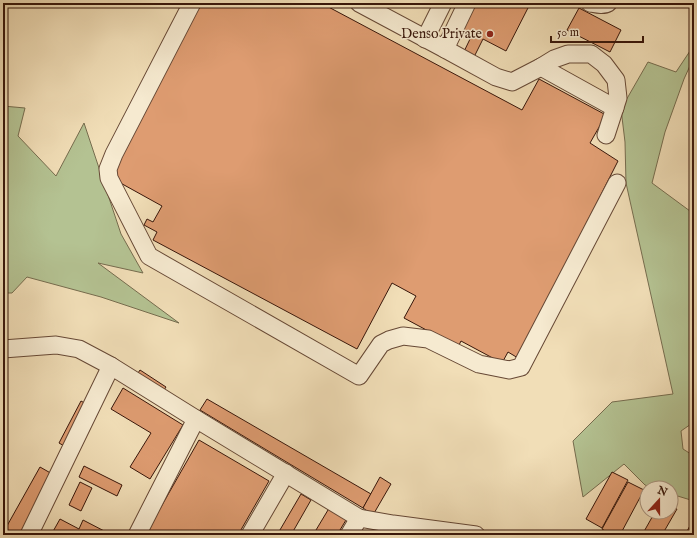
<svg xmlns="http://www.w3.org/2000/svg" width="697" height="538" viewBox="0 0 697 538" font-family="'IM FELL English',serif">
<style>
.green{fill:#b4c292;stroke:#766c4e}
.building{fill:#de9c71;stroke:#38160a}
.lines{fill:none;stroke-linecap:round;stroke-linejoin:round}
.minor-casing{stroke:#664835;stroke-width:19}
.minor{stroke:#f6ead0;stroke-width:17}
.poi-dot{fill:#8f2418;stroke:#f6ead0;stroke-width:1.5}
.labels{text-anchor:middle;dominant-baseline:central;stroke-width:3;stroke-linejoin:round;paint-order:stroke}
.poi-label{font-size:14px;fill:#38160a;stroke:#f6ead0;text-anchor:end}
</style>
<rect width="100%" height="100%" fill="#f1deb7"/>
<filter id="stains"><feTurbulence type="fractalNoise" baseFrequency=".005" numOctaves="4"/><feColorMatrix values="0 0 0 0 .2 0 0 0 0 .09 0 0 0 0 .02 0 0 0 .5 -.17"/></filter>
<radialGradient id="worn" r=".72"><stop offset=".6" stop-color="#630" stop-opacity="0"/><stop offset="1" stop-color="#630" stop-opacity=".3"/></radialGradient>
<!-- green -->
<g class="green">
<path d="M694,45V57L684,79L665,132L652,183L694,214V422L681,431L683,449L694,456V501L671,494V488H653L645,485L624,464L583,497L573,441L612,402L673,394L626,183L625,142L621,109L648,62L676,72Z"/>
<path d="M3,106L25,108L18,136L56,176L84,123L121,234L143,273L98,263L179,323L101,297L27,277L12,293H3Z"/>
</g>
<!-- building -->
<g class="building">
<path d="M199,3H321L522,110L539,79L606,115L590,143L618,161L518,358L508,352L502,363L461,341L458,347L404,318L416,296L392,283L357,349L153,240L157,232L144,225L147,219L153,222L162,206L106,175Z"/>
<path d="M474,3L530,4L506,51L483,39L468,69L458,64L471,37L460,31Z"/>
<path d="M579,8L621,30L610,52L567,30Z"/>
<path d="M140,370L166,387L162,393L136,376Z"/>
<path d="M123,388L183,425L150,479L130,467L151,433L111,409Z"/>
<path d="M207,399L371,494L363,508L200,410Z"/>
<path d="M81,401L88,405L66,447L59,443Z"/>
<path d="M199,440L269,481L238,535H145Z"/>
<path d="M84,466L122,485L117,496L79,477Z"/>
<path d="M40,467L54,475L20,535H3V533Z"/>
<path d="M612,472L628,480L602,528L586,519Z"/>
<path d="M380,477L391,484L373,515L363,508Z"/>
<path d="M80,482L92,488L81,511L69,505Z"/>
<path d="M628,482L644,490L620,535H612L602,529Z"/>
<path d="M301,494L311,500L291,535H277Z"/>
<path d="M331,505L349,515L337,535H313Z"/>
<path d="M671,505L677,509L662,535H642L655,512H671Z"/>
<path d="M694,518V535H685Z"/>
<path d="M60,519L79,529L83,520L110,534L109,535H51Z"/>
</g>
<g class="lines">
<defs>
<g id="minor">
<path d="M192,3L114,154L108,169L109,178L149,256L359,376L381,344L389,340L403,336L428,339L479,364L509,370L521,367L617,183"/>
<path d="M359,3L445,49L496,77L512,82L541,67L554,59L568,54H591L604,64L616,80L618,98L606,135"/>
<path d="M590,3C596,4 603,6 608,3"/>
<path d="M425,39L443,3"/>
<path d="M445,49L467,3"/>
<path d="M541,67L615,108"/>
<path d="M3,349L56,345L79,349L111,366"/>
<path d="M359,518L393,524L476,535"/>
<path d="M29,535L111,366L196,419L359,518L349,535"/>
<path d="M137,535L196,419"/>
<path d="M250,535L286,473"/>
</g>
</defs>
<!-- minor casing -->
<use href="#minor" class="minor-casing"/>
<!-- minor -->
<use href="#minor" class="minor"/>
</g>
<!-- markers -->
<circle class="poi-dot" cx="490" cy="34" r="4"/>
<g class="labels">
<!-- poi labels -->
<g class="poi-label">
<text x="482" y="34">Denso Private</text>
</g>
</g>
<!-- margin -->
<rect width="697" height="538" fill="none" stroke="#f1deb7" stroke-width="16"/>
<rect x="4" y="4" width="689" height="530" fill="none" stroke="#38160a" stroke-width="2"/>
<rect x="8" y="8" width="681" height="522" fill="none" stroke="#38160a"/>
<!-- north arrow -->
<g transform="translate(659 500) rotate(21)"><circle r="19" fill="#f6ead0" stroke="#aa9581"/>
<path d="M0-3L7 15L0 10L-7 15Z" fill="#8f2418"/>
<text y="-6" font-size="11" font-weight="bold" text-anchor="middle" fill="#38160a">N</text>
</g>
<!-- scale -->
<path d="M551 36v6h92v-6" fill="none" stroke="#38160a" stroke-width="2"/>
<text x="557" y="36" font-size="12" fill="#38160a" stroke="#f6ead0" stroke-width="3" paint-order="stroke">50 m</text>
<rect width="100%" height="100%" filter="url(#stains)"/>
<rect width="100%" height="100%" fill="url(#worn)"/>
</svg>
